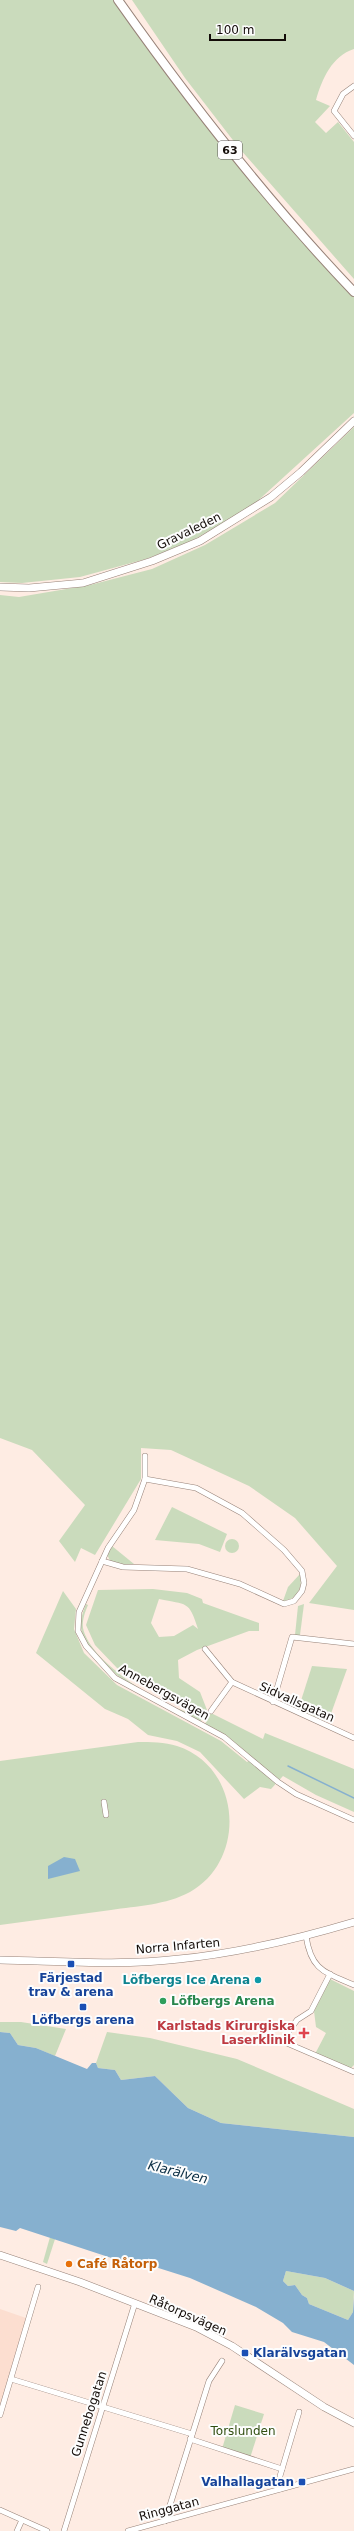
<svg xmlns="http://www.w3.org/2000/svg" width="354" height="2531" viewBox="0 0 354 2531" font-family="'DejaVu Sans',sans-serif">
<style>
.built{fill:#fcded0}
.green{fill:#cadbbc;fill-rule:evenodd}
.water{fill:#86b0cf}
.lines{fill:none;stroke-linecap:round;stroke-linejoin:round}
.stream{stroke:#86b0cf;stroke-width:1.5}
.street-casing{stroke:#978278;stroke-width:6}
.secondary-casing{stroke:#978278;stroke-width:8}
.primary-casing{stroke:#978278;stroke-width:10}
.street{stroke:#fff;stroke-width:5}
.secondary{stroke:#fff;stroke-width:7}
.primary{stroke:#fff;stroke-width:8}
.transit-dot{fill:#1a4fb4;stroke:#fdfdfd;stroke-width:1.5}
.culture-dot{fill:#0f9aa8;stroke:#fdfdfd;stroke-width:1.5}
.leisure-dot{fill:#2e9e5b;stroke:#fdfdfd;stroke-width:1.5}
.health-dot{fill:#e0444e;stroke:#fdfdfd;stroke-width:1.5}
.food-dot{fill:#e8710a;stroke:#fdfdfd;stroke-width:1.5}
.labels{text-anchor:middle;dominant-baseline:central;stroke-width:4;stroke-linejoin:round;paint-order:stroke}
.shield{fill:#fdfdfd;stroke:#595452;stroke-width:1}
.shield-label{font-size:11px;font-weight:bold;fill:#130c08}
.street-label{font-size:12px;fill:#130c08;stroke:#fdfdfd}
.transit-label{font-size:12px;font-weight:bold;fill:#164399;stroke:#fdfdfd}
.culture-label{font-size:12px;font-weight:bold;fill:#0d838f;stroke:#fdfdfd;text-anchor:end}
.leisure-label{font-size:12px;font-weight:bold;fill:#27864d;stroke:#fdfdfd;text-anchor:start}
.health-label{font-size:12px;font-weight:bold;fill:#be3a42;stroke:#fdfdfd;text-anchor:end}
.food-label{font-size:12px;font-weight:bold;fill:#c56008;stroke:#fdfdfd;text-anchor:start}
.park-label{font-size:12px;fill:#324f11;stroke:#fdfdfd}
.water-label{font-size:13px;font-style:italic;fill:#0c2f45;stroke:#fdfdfd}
</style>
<rect width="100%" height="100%" fill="#feece3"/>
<!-- built -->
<path class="built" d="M0,2309L26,2318L0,2406Z"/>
<!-- green -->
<g class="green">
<path d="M0,0H115C186,105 270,201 354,296V413L251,507L188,543L146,559L80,577L22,583L0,582Z"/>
<path d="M132,0H354V49C332,56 322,79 316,100L330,106L315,122L326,133L338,122L354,142V279L239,148L185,78Z"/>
<path d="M354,427V1610L309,1603L337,1566L295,1518L249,1486L171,1450L141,1448V1479L95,1555L81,1548L75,1562L59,1541L85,1505L32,1450L0,1438V595L19,597L90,585L152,569L205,545L275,503Z"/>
<path d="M172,1507L227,1534L220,1552L199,1544L155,1540Z"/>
<circle cx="232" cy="1546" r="7"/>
<path d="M112,1546L134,1564L122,1565L110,1561L107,1554Z"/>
<path d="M300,1574C303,1586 298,1600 283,1601L288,1587Z"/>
<path d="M153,1589L187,1593L202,1599L203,1603L259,1623V1631H249L197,1650L178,1660L179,1678L200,1692L207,1710L189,1709L142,1685L117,1668L95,1645L86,1625L98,1590ZM159,1599C187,1605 189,1600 198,1629L193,1625L174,1636L159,1637L151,1623Z"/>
<path d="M63,1591L76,1609L74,1629L84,1653L117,1685L221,1741L247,1762L253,1758L228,1737L205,1724L211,1713L263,1739L265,1733L354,1769V1812L316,1795L283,1776L271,1789L260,1787L244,1799L200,1752L177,1741L148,1735L128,1719L105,1709L36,1653Z"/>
<path d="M86,1604L88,1605C85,1612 82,1620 83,1628C90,1664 169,1711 202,1716L201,1722C167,1704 86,1670 81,1628C80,1619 83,1612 86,1604Z"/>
<path d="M304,1604L300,1635H295L298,1606Z"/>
<path d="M312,1666L347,1669L328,1722L298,1710Z"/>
<path d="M138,1742C150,1742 165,1742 177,1746C242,1767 247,1860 190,1892C166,1905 137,1906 111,1910C74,1915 37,1920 0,1925V1761Z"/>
<path d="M330,1979L354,1991V2065L350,2069L315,2054L326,2033L316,2027L314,2011Z"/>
<path d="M0,2022H21L66,2029L55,2056L36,2048L18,2045L10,2033L0,2032Z"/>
<path d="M107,2032L150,2038L237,2059L354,2109V2137L221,2123L188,2108L155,2076L121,2080L115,2070L98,2068L96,2063Z"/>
<path d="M50,2237L55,2239L47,2264L43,2262Z"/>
<path d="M286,2271L325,2278L354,2291L353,2312L348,2320L309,2304L307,2298L302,2295L295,2285L288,2286L283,2281Z"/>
<path d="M235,2405L264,2414L250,2458L222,2449Z"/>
</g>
<!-- water -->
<g class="water">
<path d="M64,1857L75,1859L80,1871L48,1879V1866Z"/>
<path d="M0,2032L10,2033L18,2045L36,2048L87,2069L92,2063H96L98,2068L115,2070L121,2080L155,2076L188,2108L221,2123L354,2137V2291L325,2278L286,2271L283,2281L288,2286L295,2285L302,2295L307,2298L309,2304L348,2320L353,2312L354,2297V2365L324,2342L292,2332L283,2323L256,2307L190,2278L149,2265L139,2267L20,2228L16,2231L0,2227Z"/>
</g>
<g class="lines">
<!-- stream -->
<path class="stream" d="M288,1766L354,1798"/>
<defs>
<g id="street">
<path d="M354,86L343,94L334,111L354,136"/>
<path d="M145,1456V1479L134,1510L108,1548L79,1612L78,1631L86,1646L115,1678L224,1737L278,1782L296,1794L354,1820"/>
<path d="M102,1561L123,1567L187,1569L240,1584L284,1604L294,1601L302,1591L304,1583L302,1571L284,1550L242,1513L196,1488L145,1479"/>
<path d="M205,1649L232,1682L354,1738"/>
<path d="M273,1702L292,1637L354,1644"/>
<path d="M211,1711L232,1682"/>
<path d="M104,1802L106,1815"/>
<path d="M306,1936C311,1970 324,1972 354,1985"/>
<path d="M330,1974L311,2011L297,2020L282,2041L354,2072"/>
<path d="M11,2379L192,2434"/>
<path d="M0,2415L38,2287"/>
<path d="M190,2439L282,2469"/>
<path d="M280,2489V2476L299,2412"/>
<path d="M0,2510L47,2531"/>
<path d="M165,2521L209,2381L222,2361"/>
<path d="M17,2531L22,2520"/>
<path d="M64,2531L135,2303"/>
<path d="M128,2531L354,2469"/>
</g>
<g id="secondary">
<path d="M0,587L29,588L83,583L152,561L200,541L271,497L301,472L354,421"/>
<path d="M0,1960C59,1961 120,1966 179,1959C239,1953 297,1939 354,1922"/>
<path d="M0,2255L80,2282L196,2327L232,2346L324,2407L354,2423"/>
</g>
<path id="primary" d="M118,0C190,102 268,202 354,292"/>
</defs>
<!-- street casing -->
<use href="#street" class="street-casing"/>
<!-- secondary casing -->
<use href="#secondary" class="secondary-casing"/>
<!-- primary casing -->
<use href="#primary" class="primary-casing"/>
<!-- street -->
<use href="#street" class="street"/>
<!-- secondary -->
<use href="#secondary" class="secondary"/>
<!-- primary -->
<use href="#primary" class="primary"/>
</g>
<!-- markers -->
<g class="transit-dot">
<rect x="67" y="1960" width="8" height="8" rx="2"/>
<rect x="79" y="2003" width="8" height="8" rx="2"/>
<rect x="241" y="2349" width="8" height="8" rx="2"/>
<rect x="298" y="2478" width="8" height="8" rx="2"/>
</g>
<circle class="culture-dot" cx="258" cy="1980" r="4"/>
<circle class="leisure-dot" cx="163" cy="2001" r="4"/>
<path class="health-dot" d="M302 2027h4v4h4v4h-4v4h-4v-4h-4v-4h4z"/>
<circle class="food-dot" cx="69" cy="2264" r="4"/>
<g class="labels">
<!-- shield labels -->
<rect class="shield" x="218" y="141" width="24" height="18" rx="3"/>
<g class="shield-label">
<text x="230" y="150">63</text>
</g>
<!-- street labels -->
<g class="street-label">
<text transform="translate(189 531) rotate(-26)">Gravaleden</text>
<text transform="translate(164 1692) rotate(29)">Annebergsvägen</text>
<text transform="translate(297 1702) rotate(24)">Sidvallsgatan</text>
<text transform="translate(178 1946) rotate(-5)">Norra Infarten</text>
<text transform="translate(188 2315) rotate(24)">Råtorpsvägen</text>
<text transform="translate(89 2414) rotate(-72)">Gunnebogatan</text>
<text transform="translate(169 2509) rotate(-15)">Ringgatan</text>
</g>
<!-- transit labels -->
<g class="transit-label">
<text x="71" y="1978">Färjestad<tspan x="71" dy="14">trav &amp; arena</tspan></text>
<text x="83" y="2020">Löfbergs arena</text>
<text x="253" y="2353" text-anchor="start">Klarälvsgatan</text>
<text x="294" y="2482" text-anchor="end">Valhallagatan</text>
</g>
<!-- culture labels -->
<g class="culture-label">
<text x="250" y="1980">Löfbergs Ice Arena</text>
</g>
<!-- leisure labels -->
<g class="leisure-label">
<text x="171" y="2001">Löfbergs Arena</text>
</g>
<!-- health labels -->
<g class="health-label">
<text x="295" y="2026">Karlstads Kirurgiska<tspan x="295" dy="14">Laserklinik</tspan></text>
</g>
<!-- food labels -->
<g class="food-label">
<text x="77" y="2264">Café Råtorp</text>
</g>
<!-- park labels -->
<g class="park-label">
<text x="243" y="2431">Torslunden</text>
</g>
<!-- water labels -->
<g class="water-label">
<text transform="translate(178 2172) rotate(14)">Klarälven</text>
</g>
</g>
<!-- scale -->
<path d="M210 34v6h75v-6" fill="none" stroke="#130c08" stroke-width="2"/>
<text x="216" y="34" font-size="12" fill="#130c08" stroke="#fdfdfd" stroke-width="3" paint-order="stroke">100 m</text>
</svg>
